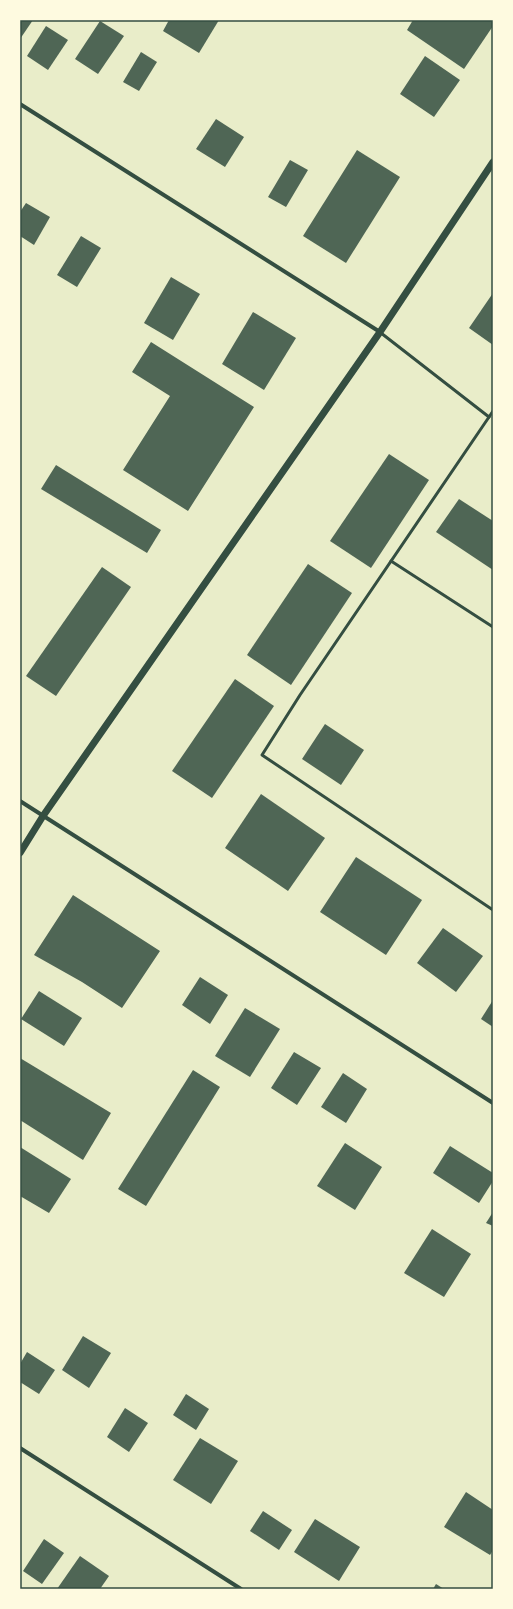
<svg xmlns="http://www.w3.org/2000/svg" width="513" height="1609" viewBox="0 0 513 1609" font-family="Commissioner,sans-serif">
<style>
.building{fill:#4f6655}
.lines{fill:none;stroke-linecap:round;stroke-linejoin:round}
.service{stroke:#344e41;stroke-width:3}
.minor{stroke:#344e41;stroke-width:4}
.tertiary{stroke:#344e41;stroke-width:7}
.neatline{fill:none;stroke:#344e41;stroke-width:1.5}
</style>
<rect width="100%" height="100%" fill="#e9edc9"/>
<!-- building -->
<g class="building">
<path d="M20,20H33L20,39Z"/>
<path d="M169,20H219L199,53L163,31Z"/>
<path d="M413,20H493V26L464,69L407,30Z"/>
<path d="M100,21L124,36L98,74L75,59Z"/>
<path d="M46,26L68,40L48,70L27,56Z"/>
<path d="M141,52L157,62L139,91L123,82Z"/>
<path d="M425,56L460,80L434,117L400,94Z"/>
<path d="M216,119L244,137L225,167L196,149Z"/>
<path d="M357,150L400,177L346,263L303,236Z"/>
<path d="M290,160L308,170L286,207L268,197Z"/>
<path d="M26,203L50,217L34,245L20,236V212Z"/>
<path d="M81,236L101,248L77,287L57,275Z"/>
<path d="M171,277L200,294L173,340L144,323Z"/>
<path d="M493,293V345L469,328Z"/>
<path d="M253,312L296,338L264,390L222,364Z"/>
<path d="M151,342L254,407L188,511L123,470L170,396L132,372Z"/>
<path d="M389,454L429,480L371,568L330,541Z"/>
<path d="M56,465L161,530L147,553L41,489Z"/>
<path d="M459,499L493,521V570L436,532Z"/>
<path d="M308,564L352,593L291,685L247,655Z"/>
<path d="M102,567L131,587L56,696L26,676Z"/>
<path d="M235,679L274,706L212,798L172,771Z"/>
<path d="M325,724L364,750L341,785L302,759Z"/>
<path d="M261,794L325,838L288,891L225,848Z"/>
<path d="M356,857L422,900L386,955L320,912Z"/>
<path d="M73,895L160,951L122,1008L82,982L34,955Z"/>
<path d="M443,928L483,956L456,992L417,963Z"/>
<path d="M200,977L228,995L210,1024L182,1005Z"/>
<path d="M39,991L82,1018L64,1046L21,1019Z"/>
<path d="M493,1000V1027L481,1019Z"/>
<path d="M245,1008L280,1029L250,1077L215,1056Z"/>
<path d="M294,1052L321,1068L297,1105L271,1088Z"/>
<path d="M20,1058L111,1113L83,1160L20,1120Z"/>
<path d="M193,1070L220,1087L146,1206L118,1189Z"/>
<path d="M343,1073L367,1089L346,1123L321,1107Z"/>
<path d="M345,1143L382,1167L355,1210L317,1186Z"/>
<path d="M450,1146L493,1173V1181L479,1203L433,1173Z"/>
<path d="M20,1147L71,1179L49,1213L20,1196Z"/>
<path d="M493,1212V1226L486,1223Z"/>
<path d="M432,1229L471,1254L444,1297L404,1273Z"/>
<path d="M83,1336L111,1353L89,1388L62,1370Z"/>
<path d="M27,1352L55,1370L39,1394L20,1382V1364Z"/>
<path d="M186,1394L209,1409L196,1430L173,1415Z"/>
<path d="M125,1408L148,1423L129,1452L107,1437Z"/>
<path d="M200,1438L238,1461L211,1504L173,1480Z"/>
<path d="M466,1492L493,1510V1550L490,1555L444,1527Z"/>
<path d="M263,1511L292,1530L279,1550L250,1531Z"/>
<path d="M315,1519L360,1547L339,1581L294,1552Z"/>
<path d="M44,1539L64,1553L42,1584L23,1571Z"/>
<path d="M80,1556L109,1576L100,1589H57Z"/>
<path d="M436,1584L444,1589H433Z"/>
</g>
<g class="lines">
<!-- service -->
<g class="service">
<path d="M381,333L489,417L493,411"/>
<path d="M489,417L300,695L262,755L493,910"/>
<path d="M391,561L493,627"/>
</g>
<!-- minor -->
<g class="minor">
<path d="M20,104L380,332"/>
<path d="M20,801L493,1103"/>
<path d="M20,1448L241,1589"/>
</g>
<!-- tertiary -->
<path class="tertiary" d="M20,853L43,816L380,332L493,162"/>
</g>
<!-- border -->
<rect width="513" height="1609" fill="none" stroke="#fefae0" stroke-width="42"/>
<rect x="21" y="21" width="471" height="1567" class="neatline"/>
</svg>
